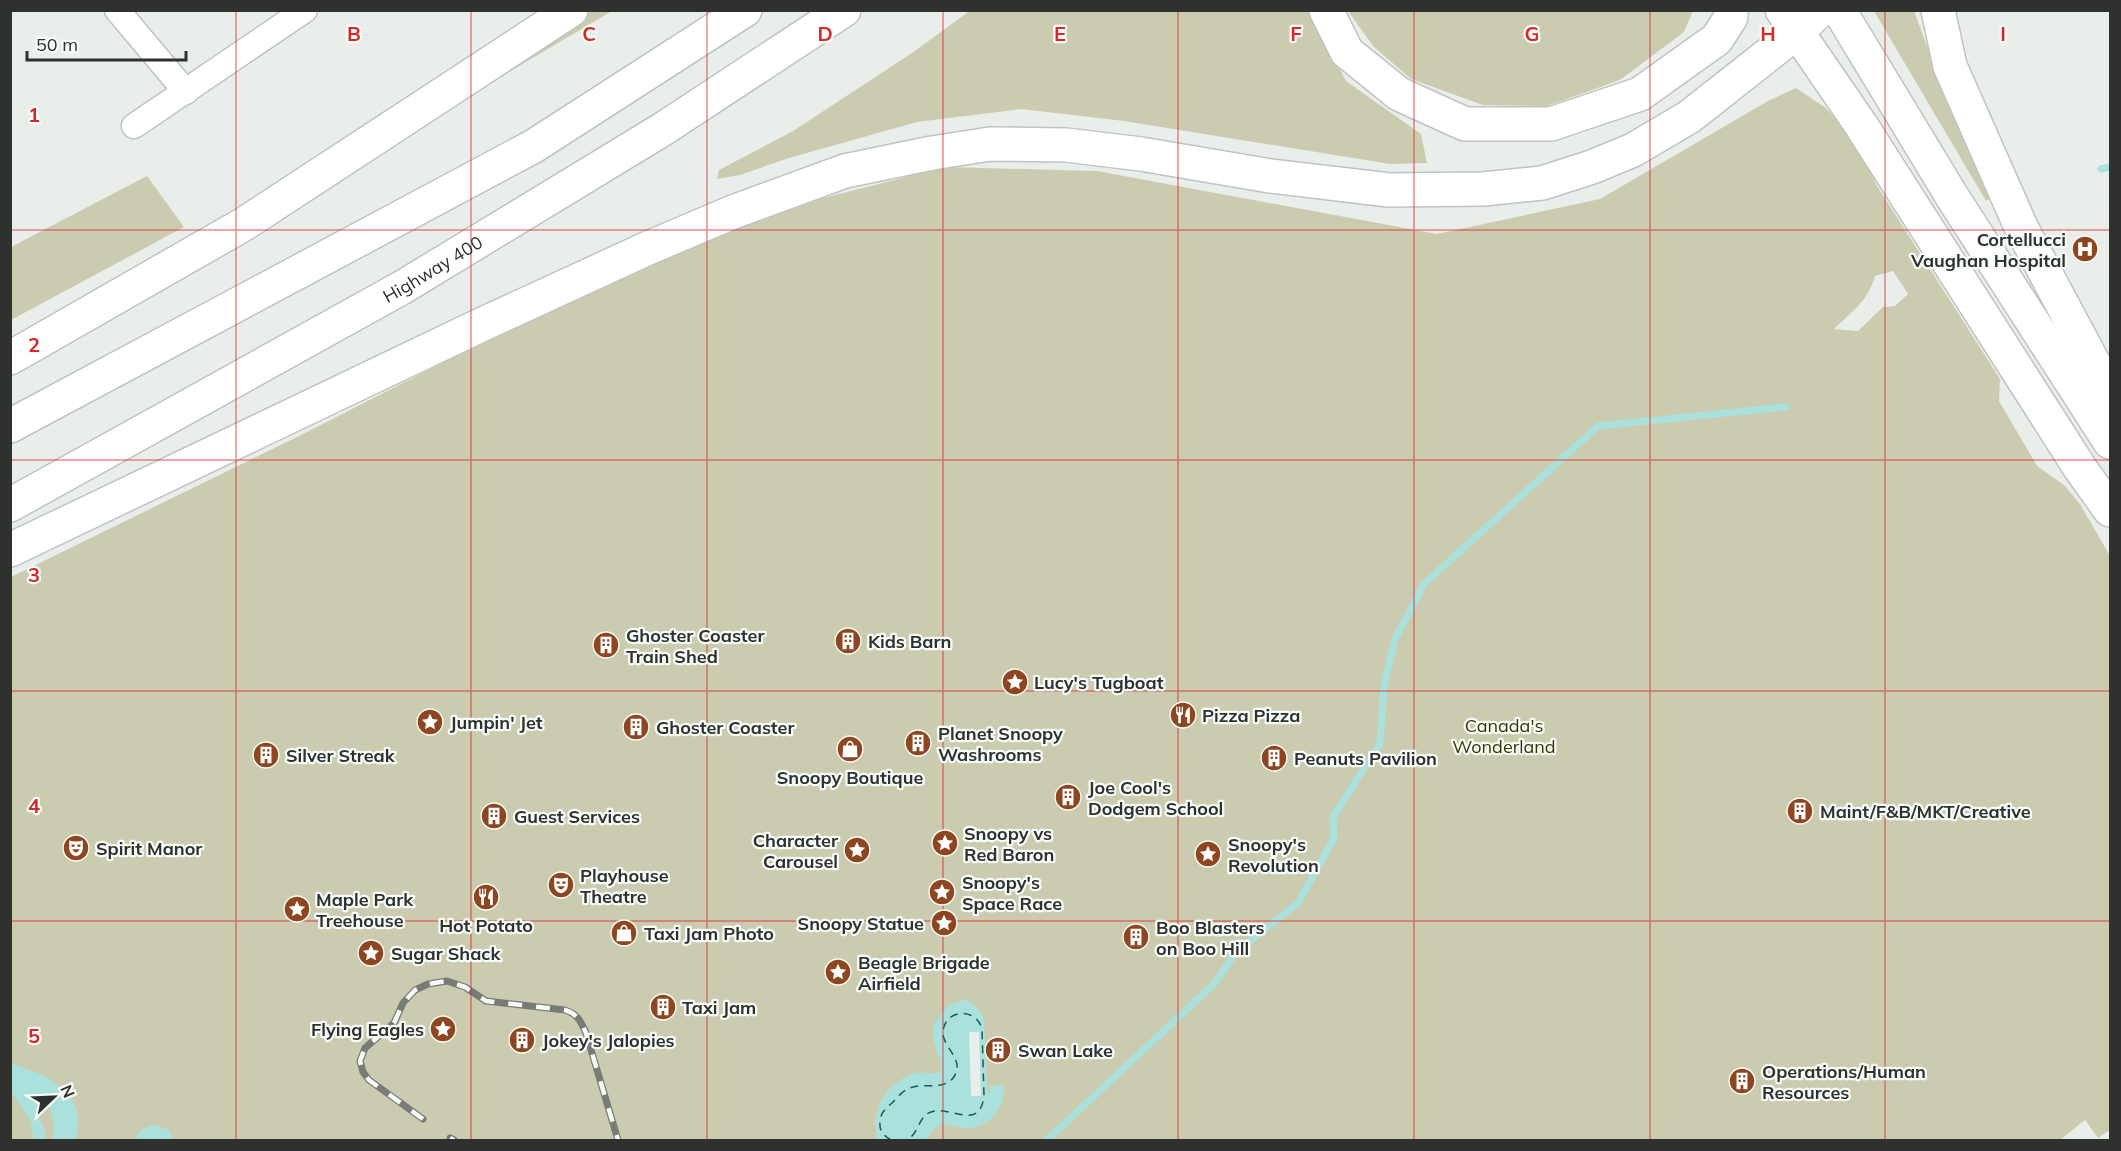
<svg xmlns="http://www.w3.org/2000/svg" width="2121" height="1151" viewBox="0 0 2121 1151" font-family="Mulish,sans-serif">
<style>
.green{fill:#cbccaf;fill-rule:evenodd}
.water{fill:#aae1dd}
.pier{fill:#eaeeea}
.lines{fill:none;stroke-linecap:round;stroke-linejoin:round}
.stream{stroke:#aae1dd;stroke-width:7}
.ferry{stroke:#135e5a;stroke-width:1.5;stroke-dasharray:8 6;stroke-linecap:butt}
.street-casing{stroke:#bfc4c0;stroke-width:27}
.primary-casing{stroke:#bfc4c0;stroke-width:36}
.highway-casing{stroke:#bfc4c0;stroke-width:36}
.street{stroke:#fff;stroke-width:24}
.primary{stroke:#fff;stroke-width:33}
.highway{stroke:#fff;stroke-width:33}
.rail-casing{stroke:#787b78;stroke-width:7}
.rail{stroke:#f7fcf8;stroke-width:4.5;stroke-dasharray:14;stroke-linecap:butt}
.grid{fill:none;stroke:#d62828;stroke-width:1.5;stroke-opacity:0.55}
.labels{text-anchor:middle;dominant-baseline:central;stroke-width:4.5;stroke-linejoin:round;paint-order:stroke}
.poi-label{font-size:18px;font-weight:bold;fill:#2f312f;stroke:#f7fcf8;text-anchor:start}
.street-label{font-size:18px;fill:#2f312f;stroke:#f7fcf8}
.park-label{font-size:18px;fill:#383600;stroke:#f7fcf8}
.grid-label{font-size:20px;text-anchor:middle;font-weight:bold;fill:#d62828;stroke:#f7fcf8;stroke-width:4.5;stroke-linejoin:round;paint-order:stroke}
</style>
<rect width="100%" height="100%" fill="#eaeeea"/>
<!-- green -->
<g class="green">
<path d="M971,10L1309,11L1346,81L1421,134L1427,163L1390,164L1124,121L1021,109L917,122L789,158L740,175L717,179L719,170L793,131L912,53Z"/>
<path d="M574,11H612L404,134Z"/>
<path d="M1348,11V10L1693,11L1684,32L1620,80L1547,106L1483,105L1411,79L1373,46Z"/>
<path d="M1874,11H1914L1943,89L1993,197L1986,201Z"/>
<path d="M1796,88L1826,108L1855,142L1877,186L2000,379L1999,401L2037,466L2064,485L2080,504L2110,556V1130L2098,1138L2085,1120L2060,1140H11V577L299,436L556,305L772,211L946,167L1097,171L1437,234L1600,199L1768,101ZM1893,271L1908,294L1895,306L1883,307L1858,331L1834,329C1852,311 1867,303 1875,276Z"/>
<path d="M147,176L184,227L11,320V247Z"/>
</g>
<!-- water -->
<g class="water">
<path d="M967,999L980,1011L984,1020L987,1094L990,1093L989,1086L1004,1085C1004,1109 990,1129 964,1128C956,1127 949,1124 941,1124L933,1130L925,1140H878C869,1111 886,1082 915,1073C924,1071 930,1075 939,1072L941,1064L933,1040L934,1024L948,1005Z"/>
<path d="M11,1062C20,1068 32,1070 42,1075C69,1088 86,1110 75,1140H52C56,1117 52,1106 33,1092L39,1102L40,1119L45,1132L46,1140H34L30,1120L11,1092Z"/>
<path d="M154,1125L169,1130L174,1140H136C138,1131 145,1127 154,1125Z"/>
</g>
<!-- pier -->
<path class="pier" d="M969,1032H979L981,1096H971Z"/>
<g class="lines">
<!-- stream -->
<g class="stream">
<path d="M2101,169L2110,167"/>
<path d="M1047,1140L1215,983L1236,952L1298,903L1334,838L1333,817L1380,743L1384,685L1395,639L1424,584L1598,426L1786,407"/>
</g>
<!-- ferry -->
<path class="ferry" d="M891,1140C884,1136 879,1131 880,1122C880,1113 886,1108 892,1103C897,1098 903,1090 910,1088C923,1082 943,1091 953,1078C967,1060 941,1047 943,1031C946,1008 977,1008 982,1029L984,1096C980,1130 953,1108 935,1111C918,1113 920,1133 907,1140"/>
<defs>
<g id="street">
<path d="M117,10L186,92"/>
<path d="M134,126L305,10"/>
</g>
<g id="primary">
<path d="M1782,10L1861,125L2080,468L2110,510"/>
<path d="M1839,10L1953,198L2110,442"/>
</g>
<g id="highway">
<path d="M1326,10L1347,52L1399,94L1465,124H1551L1640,94L1717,39L1731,17V10"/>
<path d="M1938,10L1950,66L2021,227L2110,394"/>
<path d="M10,358L244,224L571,10"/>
<path d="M10,426L534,146L745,10"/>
<path id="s1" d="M10,505L403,287L663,129L844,10"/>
<path d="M10,550L483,324L646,249L733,212L845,171L932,153L990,144L1066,145L1141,154L1270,176L1389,190L1483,189L1542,183L1592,167L1633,150L1689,117L1797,32L1820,10"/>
</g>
</defs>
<!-- street casing -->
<use href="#street" class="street-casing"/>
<!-- primary casing -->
<use href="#primary" class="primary-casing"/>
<!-- highway casing -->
<use href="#highway" class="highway-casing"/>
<!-- street -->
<use href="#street" class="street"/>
<!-- primary -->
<use href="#primary" class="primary"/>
<!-- highway -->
<use href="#highway" class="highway"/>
<defs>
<g id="rail">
<path d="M423,1119L369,1080L363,1072L360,1061L365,1048L394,1023L403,1003L415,990L428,984L447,981L465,987L486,1001L565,1010C578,1014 581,1022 586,1033L618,1140"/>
<path d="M450,1138L454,1140"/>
</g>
</defs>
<!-- rail casing -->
<use href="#rail" class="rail-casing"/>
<!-- rail -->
<use href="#rail" class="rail"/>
</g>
<!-- grid -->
<path class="grid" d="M236,10V1140M471,10V1140M707,10V1140M943,10V1140M1178,10V1140M1414,10V1140M1650,10V1140M1885,10V1140M10,230H2110M10,460H2110M10,691H2110M10,921H2110"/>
<!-- icons -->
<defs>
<symbol id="hospital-disc" viewBox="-11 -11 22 22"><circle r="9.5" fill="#8d4620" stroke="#f7fcf8"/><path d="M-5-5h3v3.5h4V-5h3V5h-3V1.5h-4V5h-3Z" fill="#fff"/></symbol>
<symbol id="building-disc" viewBox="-11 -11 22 22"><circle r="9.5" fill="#8d4620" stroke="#f7fcf8"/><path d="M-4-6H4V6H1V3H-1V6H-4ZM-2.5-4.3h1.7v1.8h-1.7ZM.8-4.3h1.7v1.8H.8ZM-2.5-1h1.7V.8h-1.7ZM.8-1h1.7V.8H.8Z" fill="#fff"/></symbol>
<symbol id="sight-disc" viewBox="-11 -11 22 22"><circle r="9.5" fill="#8d4620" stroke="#f7fcf8"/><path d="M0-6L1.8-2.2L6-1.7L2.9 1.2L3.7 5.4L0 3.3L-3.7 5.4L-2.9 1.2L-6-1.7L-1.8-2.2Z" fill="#fff"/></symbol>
<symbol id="restaurant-disc" viewBox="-11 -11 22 22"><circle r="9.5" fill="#8d4620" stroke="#f7fcf8"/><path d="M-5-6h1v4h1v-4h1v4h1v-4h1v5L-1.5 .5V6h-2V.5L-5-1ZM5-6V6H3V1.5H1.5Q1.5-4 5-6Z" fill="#fff"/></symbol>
<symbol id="shop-disc" viewBox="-11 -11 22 22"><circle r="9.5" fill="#8d4620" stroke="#f7fcf8"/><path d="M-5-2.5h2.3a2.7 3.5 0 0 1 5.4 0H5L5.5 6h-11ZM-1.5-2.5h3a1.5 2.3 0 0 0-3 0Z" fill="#fff"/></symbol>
<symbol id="theatre-disc" viewBox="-11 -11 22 22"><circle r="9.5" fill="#8d4620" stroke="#f7fcf8"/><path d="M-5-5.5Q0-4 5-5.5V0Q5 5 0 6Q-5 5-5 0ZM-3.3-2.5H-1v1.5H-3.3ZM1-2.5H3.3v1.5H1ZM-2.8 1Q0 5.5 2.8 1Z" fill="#fff"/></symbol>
</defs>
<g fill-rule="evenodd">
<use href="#hospital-disc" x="2070" y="234" width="30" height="30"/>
<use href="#building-disc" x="833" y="626" width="30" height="30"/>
<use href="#building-disc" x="591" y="630" width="30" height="30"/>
<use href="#sight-disc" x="1000" y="667" width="30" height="30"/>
<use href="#restaurant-disc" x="1168" y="700" width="30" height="30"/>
<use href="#sight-disc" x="415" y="707" width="30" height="30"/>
<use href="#building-disc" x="621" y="712" width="30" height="30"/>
<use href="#building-disc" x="903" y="728" width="30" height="30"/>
<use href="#shop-disc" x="835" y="734" width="30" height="30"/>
<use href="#building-disc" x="251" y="740" width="30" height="30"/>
<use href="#building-disc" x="1259" y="743" width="30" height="30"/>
<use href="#building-disc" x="1053" y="782" width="30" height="30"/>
<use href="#building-disc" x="1785" y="796" width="30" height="30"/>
<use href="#building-disc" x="479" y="801" width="30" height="30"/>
<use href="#sight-disc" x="930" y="828" width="30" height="30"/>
<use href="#theatre-disc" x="61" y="833" width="30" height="30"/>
<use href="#sight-disc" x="842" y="835" width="30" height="30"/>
<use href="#sight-disc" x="1193" y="839" width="30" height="30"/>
<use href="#theatre-disc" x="546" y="870" width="30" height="30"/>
<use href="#sight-disc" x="927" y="877" width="30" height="30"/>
<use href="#restaurant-disc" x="471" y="882" width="30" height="30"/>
<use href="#sight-disc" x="282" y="894" width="30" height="30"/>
<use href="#sight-disc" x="929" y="908" width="30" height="30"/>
<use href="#shop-disc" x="609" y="918" width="30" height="30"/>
<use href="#building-disc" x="1121" y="922" width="30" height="30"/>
<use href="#sight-disc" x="356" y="938" width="30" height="30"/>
<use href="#sight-disc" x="823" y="957" width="30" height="30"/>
<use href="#building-disc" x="648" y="992" width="30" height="30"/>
<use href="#sight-disc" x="428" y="1014" width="30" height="30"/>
<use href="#building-disc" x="507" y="1025" width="30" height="30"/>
<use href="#building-disc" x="983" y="1035" width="30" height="30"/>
<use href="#building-disc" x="1727" y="1066" width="30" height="30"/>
</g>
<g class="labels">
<!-- poi labels -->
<g class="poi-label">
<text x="2066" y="239" text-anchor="end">Cortellucci<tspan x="2066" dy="21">Vaughan Hospital</tspan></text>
<text x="626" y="635">Ghoster Coaster<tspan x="626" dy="21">Train Shed</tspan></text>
<text x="868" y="641">Kids Barn</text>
<text x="1034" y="682">Lucy's Tugboat</text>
<text x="1202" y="715">Pizza Pizza</text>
<text x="450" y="722">Jumpin' Jet</text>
<text x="656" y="727">Ghoster Coaster</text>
<text x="938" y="733">Planet Snoopy<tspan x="938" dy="21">Washrooms</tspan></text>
<text x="286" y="755">Silver Streak</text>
<text x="1294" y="758">Peanuts Pavilion</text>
<text x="850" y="777" text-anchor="middle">Snoopy Boutique</text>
<text x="1088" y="787">Joe Cool's<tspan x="1088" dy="21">Dodgem School</tspan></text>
<text x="1820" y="811">Maint/F&amp;B/MKT/Creative</text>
<text x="514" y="816">Guest Services</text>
<text x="964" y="833">Snoopy vs<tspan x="964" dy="21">Red Baron</tspan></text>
<text x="838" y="840" text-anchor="end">Character<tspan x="838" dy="21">Carousel</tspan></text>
<text x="1228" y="844">Snoopy's<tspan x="1228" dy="21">Revolution</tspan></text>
<text x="96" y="848">Spirit Manor</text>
<text x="580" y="875">Playhouse<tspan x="580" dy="21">Theatre</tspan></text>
<text x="962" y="882">Snoopy's<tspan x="962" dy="21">Space Race</tspan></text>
<text x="316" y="899">Maple Park<tspan x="316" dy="21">Treehouse</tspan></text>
<text x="924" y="923" text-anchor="end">Snoopy Statue</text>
<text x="486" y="925" text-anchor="middle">Hot Potato</text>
<text x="1156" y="927">Boo Blasters<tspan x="1156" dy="21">on Boo Hill</tspan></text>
<text x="644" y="933">Taxi Jam Photo</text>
<text x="391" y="953">Sugar Shack</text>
<text x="858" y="962">Beagle Brigade<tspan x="858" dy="21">Airfield</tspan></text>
<text x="682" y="1007">Taxi Jam</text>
<text x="424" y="1029" text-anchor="end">Flying Eagles</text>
<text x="542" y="1040">Jokey's Jalopies</text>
<text x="1018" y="1050">Swan Lake</text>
<text x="1762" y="1071">Operations/Human<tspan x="1762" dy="21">Resources</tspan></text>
</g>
<!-- street labels -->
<g class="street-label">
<text stroke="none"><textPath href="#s1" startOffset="484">Highway 400</textPath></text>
</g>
<!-- park labels -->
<g class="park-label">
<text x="1504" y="725">Canada's<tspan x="1504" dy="21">Wonderland</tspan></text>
</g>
</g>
<g class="grid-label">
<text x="354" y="41">B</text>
<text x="589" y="41">C</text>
<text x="825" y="41">D</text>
<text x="1060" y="41">E</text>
<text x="1296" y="41">F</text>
<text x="1532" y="41">G</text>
<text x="1768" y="41">H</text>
<text x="2003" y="41">I</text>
<text x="34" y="122">1</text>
<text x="34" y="352">2</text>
<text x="34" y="582">3</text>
<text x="34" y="813">4</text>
<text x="34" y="1043">5</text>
</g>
<!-- border -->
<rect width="2121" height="1151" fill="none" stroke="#2f312f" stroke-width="24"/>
<!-- north arrow -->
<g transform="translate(54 1097) rotate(67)" stroke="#f7fcf8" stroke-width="4.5" paint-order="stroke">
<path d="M0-4.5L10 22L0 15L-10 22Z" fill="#2f312f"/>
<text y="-9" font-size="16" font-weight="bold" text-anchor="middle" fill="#2f312f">N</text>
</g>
<!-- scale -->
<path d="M27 51v9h159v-9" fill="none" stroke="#2f312f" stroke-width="3"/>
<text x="36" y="51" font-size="18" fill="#2f312f" stroke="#f7fcf8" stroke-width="4.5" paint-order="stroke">50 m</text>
</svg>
